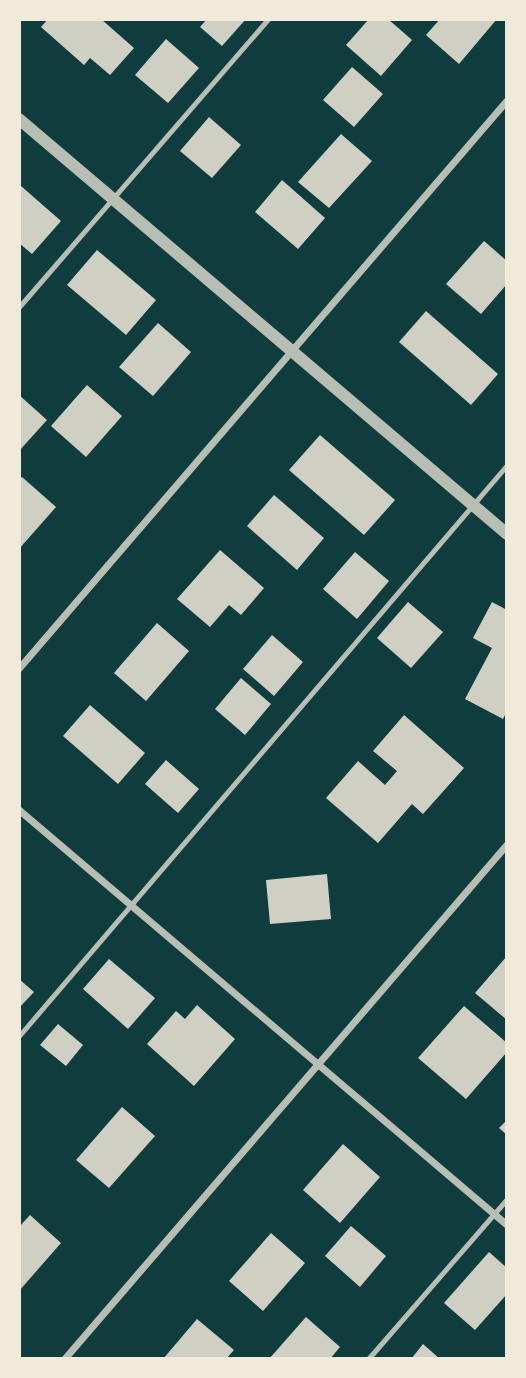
<svg xmlns="http://www.w3.org/2000/svg" width="526" height="1378" viewBox="0 0 526 1378" font-family="Lora,serif">
<style>
.building{fill:#cfcfc3}
.lines{fill:none;stroke-linecap:round;stroke-linejoin:round}
.service{stroke:#b8beb3;stroke-width:5}
.minor{stroke:#b8beb3;stroke-width:7}
.tertiary{stroke:#b8beb3;stroke-width:12}
</style>
<rect width="100%" height="100%" fill="#0f3d3e"/>
<!-- building -->
<g class="building">
<path d="M48,19H101L134,48L110,75L90,58L84,65L41,27Z"/>
<path d="M207,19H246L222,46L200,27Z"/>
<path d="M369,19H388L412,40L381,76L346,45Z"/>
<path d="M440,19H497L459,64L426,35Z"/>
<path d="M166,39L199,68L168,103L135,75Z"/>
<path d="M352,67L383,94L354,127L323,100Z"/>
<path d="M209,117L241,145L212,178L180,151Z"/>
<path d="M341,134L372,161L329,208L298,182Z"/>
<path d="M282,180L325,218L298,249L255,212Z"/>
<path d="M21,186L61,221L32,254L19,243V189Z"/>
<path d="M484,241L507,261V284L481,314L446,284Z"/>
<path d="M97,250L156,300L126,335L67,285Z"/>
<path d="M426,311L498,374L471,405L399,342Z"/>
<path d="M158,323L191,352L153,396L119,367Z"/>
<path d="M87,385L122,416L86,457L51,426Z"/>
<path d="M19,395L47,420L19,451Z"/>
<path d="M320,435L395,500L364,535L289,470Z"/>
<path d="M22,477L56,507L19,549V480Z"/>
<path d="M274,495L324,538L297,570L247,526Z"/>
<path d="M220,550L264,588L241,615L229,605L210,627L177,599Z"/>
<path d="M355,552L389,581L357,619L323,589Z"/>
<path d="M408,602L443,632L411,668L377,638Z"/>
<path d="M492,602L507,610V711L503,719L465,699L492,648L473,638Z"/>
<path d="M157,623L189,651L146,701L114,673Z"/>
<path d="M272,635L303,662L274,696L243,669Z"/>
<path d="M241,678L271,704L245,735L215,709Z"/>
<path d="M90,705L145,753L118,784L63,736Z"/>
<path d="M404,715L464,768L423,814L412,804L378,843L326,798L358,761L385,785L397,771L373,751Z"/>
<path d="M166,760L199,789L178,813L145,784Z"/>
<path d="M327,874L331,919L270,924L266,880Z"/>
<path d="M507,956V1020L475,993Z"/>
<path d="M109,959L155,998L128,1029L83,989Z"/>
<path d="M19,979L34,992L19,1008Z"/>
<path d="M197,1005L235,1039L194,1086L147,1044L176,1011L185,1019Z"/>
<path d="M464,1006L507,1043V1052L466,1099L418,1058Z"/>
<path d="M58,1024L83,1045L66,1066L40,1045Z"/>
<path d="M122,1107L155,1136L109,1188L76,1160Z"/>
<path d="M507,1120V1135L499,1128Z"/>
<path d="M343,1144L380,1177L340,1223L303,1190Z"/>
<path d="M30,1215L61,1243L19,1291V1227Z"/>
<path d="M351,1226L386,1256L360,1287L325,1256Z"/>
<path d="M271,1233L305,1263L263,1311L229,1281Z"/>
<path d="M489,1252L507,1268V1294L475,1330L444,1303Z"/>
<path d="M306,1317L340,1347L330,1359H269Z"/>
<path d="M197,1319L234,1350L226,1359H163Z"/>
<path d="M423,1344L440,1359H411Z"/>
</g>
<g class="lines">
<!-- service -->
<g class="service">
<path d="M19,308L269,19"/>
<path d="M19,1037L507,466"/>
<path d="M369,1359L507,1200"/>
</g>
<!-- minor -->
<g class="minor">
<path d="M19,669L507,101"/>
<path d="M19,810L507,1225"/>
<path d="M65,1359L507,845"/>
</g>
<!-- tertiary -->
<path class="tertiary" d="M19,119L507,534"/>
</g>
<!-- border -->
<rect width="526" height="1378" fill="none" stroke="#f1e9da" stroke-width="42"/>
</svg>
